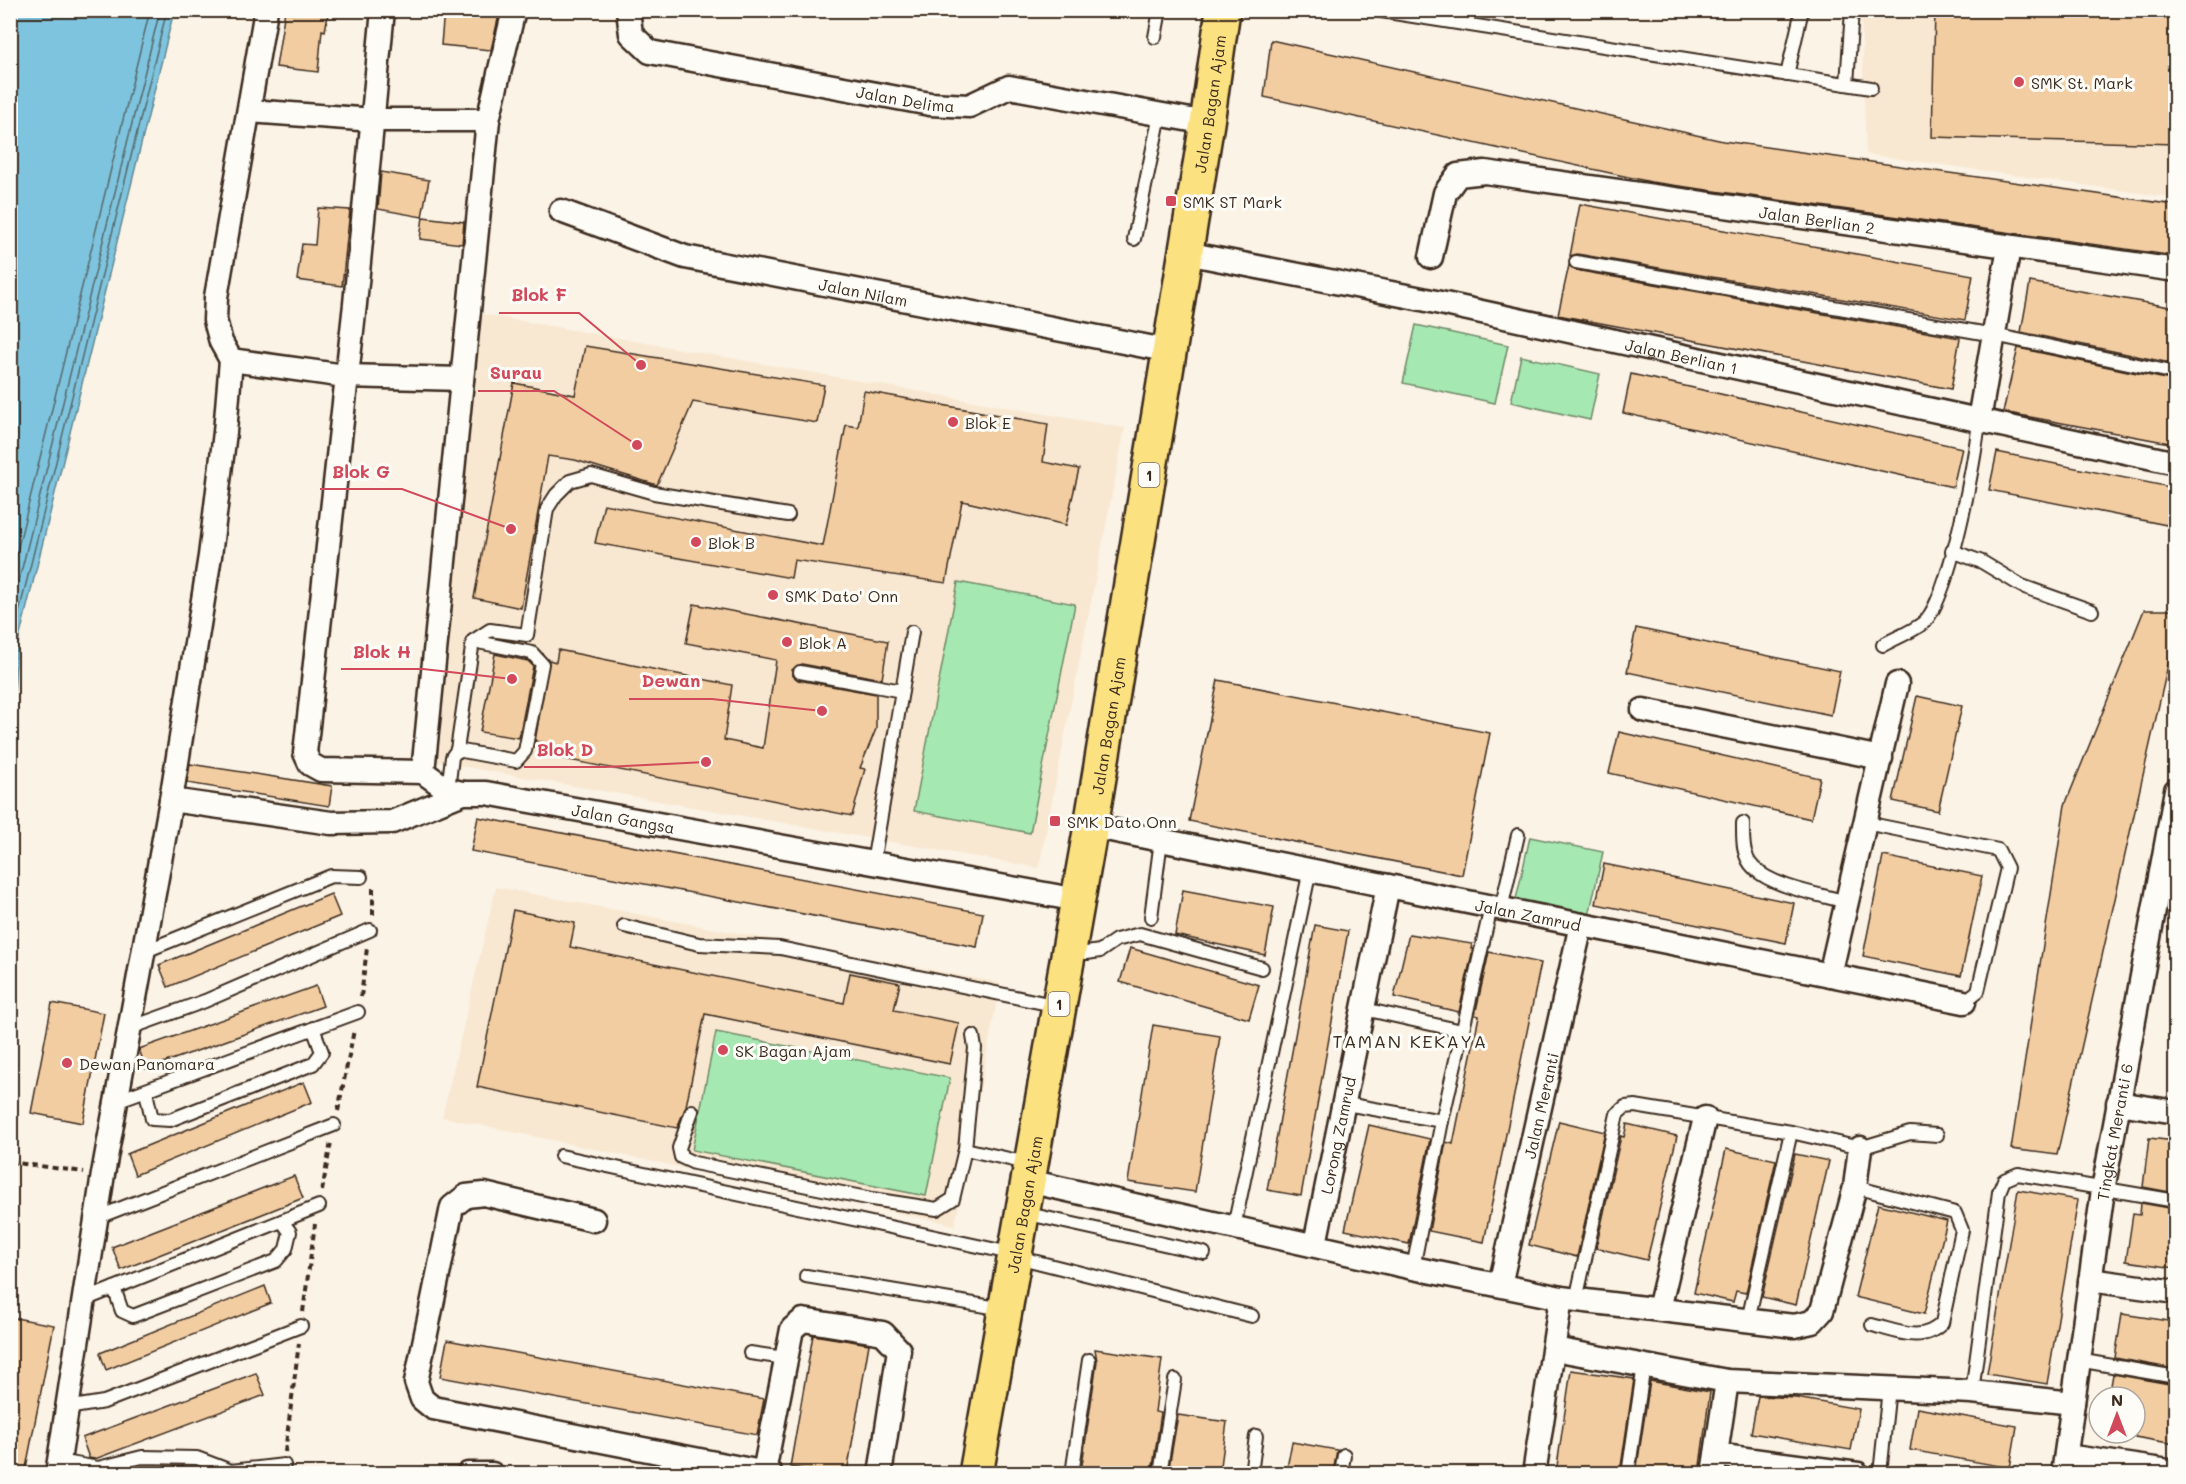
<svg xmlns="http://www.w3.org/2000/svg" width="2186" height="1484" viewBox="0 0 2186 1484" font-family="Mali,sans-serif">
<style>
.built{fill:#f8e8d2}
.green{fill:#a6e8b2;stroke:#708968;stroke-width:1.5}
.water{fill:#7ec4de;stroke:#638691;stroke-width:1.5}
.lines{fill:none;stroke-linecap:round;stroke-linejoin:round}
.shore{stroke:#56686b;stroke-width:1.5}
.building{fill:#f2cda2;stroke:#3b2a1e;stroke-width:1.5}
.service-casing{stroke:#3b2a1e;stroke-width:16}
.minor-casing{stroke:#3b2a1e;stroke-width:27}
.primary-casing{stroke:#3b2a1e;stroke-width:38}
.path{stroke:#3b2a1e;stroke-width:4;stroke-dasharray:6 4.5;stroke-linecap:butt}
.service{stroke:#fdfcf7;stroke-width:12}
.minor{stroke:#fdfcf7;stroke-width:22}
.primary{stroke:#fbe180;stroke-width:33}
.poi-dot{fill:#d1495b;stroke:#fdfcf7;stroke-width:2}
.labels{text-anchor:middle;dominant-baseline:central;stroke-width:6;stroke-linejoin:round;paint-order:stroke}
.shield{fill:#fdfcf7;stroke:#75695f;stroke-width:1.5}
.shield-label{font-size:15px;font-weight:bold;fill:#3b2a1e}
.poi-label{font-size:16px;fill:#3b2a1e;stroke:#fdfcf7;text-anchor:start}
.street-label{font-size:16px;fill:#3b2a1e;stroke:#fdfcf7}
.neighbourhood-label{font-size:18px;letter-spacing:1.5px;fill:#3b2a1e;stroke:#fdfcf7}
.leader{fill:none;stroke:#d1495b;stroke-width:2}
.callout-dot{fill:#d1495b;stroke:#fdfcf7;stroke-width:2}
.callout-label{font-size:18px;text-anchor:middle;font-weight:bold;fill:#d1495b;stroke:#fdfcf7;stroke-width:6;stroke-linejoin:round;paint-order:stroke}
</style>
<rect width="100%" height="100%" fill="#fbf3e6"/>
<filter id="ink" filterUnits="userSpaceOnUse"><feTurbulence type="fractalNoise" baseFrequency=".0167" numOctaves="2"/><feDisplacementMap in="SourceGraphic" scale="12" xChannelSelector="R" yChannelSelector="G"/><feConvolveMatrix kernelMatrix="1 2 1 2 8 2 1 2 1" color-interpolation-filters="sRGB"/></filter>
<g filter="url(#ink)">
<!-- built -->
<g class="built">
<path d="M1861,11H2175V198L1866,154Z"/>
<path d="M482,314L1125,428L1039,868L437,762Z"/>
<path d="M496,887L1000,983L955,1225L442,1117Z"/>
</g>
<!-- green -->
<g class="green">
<path d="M1416,325L1508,345L1495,403L1403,383Z"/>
<path d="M1521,356L1600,374L1590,420L1511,402Z"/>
<path d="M958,582L1075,604L1030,833L914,811Z"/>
<path d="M1530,837L1603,852L1588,920L1515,904Z"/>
<path d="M716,1032L950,1078L926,1196L692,1150Z"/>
</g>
<!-- water -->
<path class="water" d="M11,10L174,11L17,647L11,740Z"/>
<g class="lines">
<!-- shore -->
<g class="shore">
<path d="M10,580L150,10"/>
<path d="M10,617L160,10"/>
<path d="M10,649L167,10"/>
</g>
</g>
<!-- building -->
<g class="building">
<path d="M285,10H329L325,31L322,30L318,72L276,67Z"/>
<path d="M444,10L499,15L491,50L441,45Z"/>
<path d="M1935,10H2175V144L1932,137Z"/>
<path d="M1271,40L1723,141L2175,205V256L1651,182L1264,97Z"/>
<path d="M381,172L429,180L422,217L378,209Z"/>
<path d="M1580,204L1973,275L1965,320L1577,254L1570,256Z"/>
<path d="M318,208L350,210L342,286L297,280L302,244L315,245Z"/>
<path d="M423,217L464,222L462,244L420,239Z"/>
<path d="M1569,265L1575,270L1960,338L1951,389L1558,315Z"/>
<path d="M2030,282L2175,308V364L2021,332Z"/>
<path d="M585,346L824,385L817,423L693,402L657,485L575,460L548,456L521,608L474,598L514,383L575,395Z"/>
<path d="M2018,348L2175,381V444L2003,412Z"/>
<path d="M1631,374L1962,448L1953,487L1623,413Z"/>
<path d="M864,391L1048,424L1043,462L1079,469L1066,525L962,501L946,583L794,560L791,578L595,543L604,504L823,546L846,425L858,427Z"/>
<path d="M1997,452L2175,488L2172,526L1989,490Z"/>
<path d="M694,604L888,641L882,679L802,664L792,670V675L798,680L876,694V729L860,768L865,769L852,816L544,755L546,743L535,741L549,660L556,662L558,650L732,685L724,740L763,748L776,660L686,643Z"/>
<path d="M2144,610H2175V634L2057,1155L2011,1149L2065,805Z"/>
<path d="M1636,628L1840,671L1831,715L1627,672Z"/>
<path d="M495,654L528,661L533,666L519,738L480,732Z"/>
<path d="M1218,680L1490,733L1462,875L1189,821Z"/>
<path d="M1917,696L1962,706L1938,811L1893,801Z"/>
<path d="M1619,732L1820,778L1811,819L1609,773Z"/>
<path d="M190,764L332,786L329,806L187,783Z"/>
<path d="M478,817L983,913L977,947L471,851Z"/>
<path d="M1883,856L1982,876L1961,976L1863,956Z"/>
<path d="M1604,864L1794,903L1786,943L1596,904Z"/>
<path d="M1183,890L1274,907L1265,955L1175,935Z"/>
<path d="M331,894L340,916L168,987L159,965Z"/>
<path d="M513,910L575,923L570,947L844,1003L850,973L900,983L894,1010L959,1023L950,1064L705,1014L686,1106L677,1128L477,1087Z"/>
<path d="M1315,925L1348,931L1301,1196L1267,1190Z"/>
<path d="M1409,934L1472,944L1471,949H1473L1459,1012L1394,997Z"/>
<path d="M1130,948L1259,985L1249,1019L1120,982Z"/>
<path d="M1489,952L1541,963L1484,1242L1429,1231L1446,1142L1453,1144L1479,1016L1475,1015Z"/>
<path d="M316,986L323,1006L146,1069L139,1049Z"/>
<path d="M52,1003L104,1013L83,1123L31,1113Z"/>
<path d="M1153,1025L1220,1036L1195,1192L1128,1182Z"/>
<path d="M304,1082L312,1102L135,1175L127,1154Z"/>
<path d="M1559,1121L1605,1132L1577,1257L1529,1245Z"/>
<path d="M1627,1124L1677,1136L1647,1260L1596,1248L1621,1136L1624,1137Z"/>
<path d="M1369,1125L1430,1139L1409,1244L1345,1230Z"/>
<path d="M2149,1138L2175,1141V1193L2143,1187Z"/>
<path d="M1726,1149L1776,1160L1746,1293L1736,1291L1733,1302L1694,1293Z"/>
<path d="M1795,1154L1829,1161L1796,1305L1762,1297Z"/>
<path d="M294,1176L303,1198L121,1270L112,1247Z"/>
<path d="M2018,1190L2078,1200L2047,1384L1987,1374Z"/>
<path d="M2141,1203L2175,1209V1268L2126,1261L2133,1214L2140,1215Z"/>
<path d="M1878,1204L1947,1221L1924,1314L1855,1297Z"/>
<path d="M265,1286L271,1303L106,1370L100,1353Z"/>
<path d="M2122,1314L2175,1322V1369L2115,1358Z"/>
<path d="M10,1317L54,1325L25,1473H10Z"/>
<path d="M813,1335L869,1344L847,1473H827L790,1467Z"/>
<path d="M447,1340L764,1399L757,1435L440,1377Z"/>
<path d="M1095,1349L1162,1359L1155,1412L1161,1413L1152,1473L1081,1472L1097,1361Z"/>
<path d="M1571,1370L1634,1379L1620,1473H1556Z"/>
<path d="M256,1373L265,1395L95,1459L89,1458L82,1438Z"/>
<path d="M2113,1374L2175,1385V1444L2135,1437V1397H2109Z"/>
<path d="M1650,1381L1710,1392L1699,1473H1636Z"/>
<path d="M1758,1396L1796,1398L1859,1409L1851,1450L1751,1433Z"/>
<path d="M1917,1408L2017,1426L2010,1468L1910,1450Z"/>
<path d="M1178,1415L1227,1422L1220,1473H1168Z"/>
<path d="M1292,1442L1337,1450L1333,1473H1286Z"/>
</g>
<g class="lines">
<defs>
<g id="service">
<path d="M1375,10L1871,88"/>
<path d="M1155,37L1160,10"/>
<path d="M1787,75L1802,10"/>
<path d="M1847,84L1852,10"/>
<path d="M1134,239L1160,115"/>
<path d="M1576,262L1994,335L2176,373"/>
<path d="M1952,551L1982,562L2022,586L2092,611"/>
<path d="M1883,645C1895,638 1912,632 1923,623C1949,602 1976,457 1979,420"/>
<path d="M800,672L902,691"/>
<path d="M457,750L516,761L525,751L542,664L532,653L473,641"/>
<path d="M448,790L452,757L457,750L473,641L490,630L527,635L547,509L556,495L570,481L591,475L654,493L788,515"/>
<path d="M1743,823C1743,838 1742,857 1754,868C1772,887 1822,895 1847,902"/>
<path d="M1866,823L1998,850L2007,868L1978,991L1964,1002"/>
<path d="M873,863L912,632"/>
<path d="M1501,909L1518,835"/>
<path d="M1151,917L1161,840"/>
<path d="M624,926L699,944L780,948L1058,1006"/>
<path d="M1071,951L1087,953L1100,951L1116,940L1140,934L1262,968"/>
<path d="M143,952L331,876L361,877"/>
<path d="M1364,1009L1462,1031"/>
<path d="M130,1028L205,1001L370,930"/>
<path d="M146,1092L152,1119L170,1120L313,1064L322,1052L313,1028"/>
<path d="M116,1101L358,1012"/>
<path d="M1346,1104L1442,1121"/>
<path d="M692,1111L679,1148L681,1157L694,1163L872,1199L937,1209L953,1199L965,1149L975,1048L973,1036"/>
<path d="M965,1149L1031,1164"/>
<path d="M561,1156L1015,1254L1033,1261L1252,1316"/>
<path d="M1855,1187L1955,1213L1962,1230L1942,1323C1922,1344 1897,1331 1872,1325"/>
<path d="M1024,1213L1204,1253"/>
<path d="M96,1218L334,1125"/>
<path d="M1234,1227L1310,870"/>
<path d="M1413,1268L1442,1121L1491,907"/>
<path d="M806,1276L1004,1309"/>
<path d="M114,1288L122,1311L133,1316L276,1261L286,1249L290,1232L282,1221"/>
<path d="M84,1300L319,1206"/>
<path d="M1576,1300L1617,1114L1625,1107L1635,1106L1791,1132L1860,1148L1910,1133L1937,1135"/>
<path d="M1748,1320L1791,1132"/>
<path d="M750,1353L785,1358"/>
<path d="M2078,1360L2176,1377"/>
<path d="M1972,1392L1999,1192L2004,1180L2018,1174L2176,1201"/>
<path d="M67,1408L104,1402L301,1326"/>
<path d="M59,1461L98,1468L142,1457L197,1458L231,1471L284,1465"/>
<path d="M1072,1474L1089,1360"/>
<path d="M1160,1474L1175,1380"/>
<path d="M1251,1474L1256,1436"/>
<path d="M1341,1474L1344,1455"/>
<path d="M1628,1474L1644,1365"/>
<path d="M1880,1474L1889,1388"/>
</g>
<g id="minor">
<path d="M383,10L355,304L305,753L310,764L321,770L423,772L448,790L463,793"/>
<path id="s1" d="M628,10L631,34L650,52L930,104L969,106L1009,87L1207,123"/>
<path d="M249,111L374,120H488"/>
<path id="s2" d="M561,211L685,257L1170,351"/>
<path id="s3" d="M1186,253L1422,299L2176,463"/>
<path id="s4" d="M1431,257L1445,193L1458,175L1485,172L2176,270"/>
<path d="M231,360L345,376L462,379"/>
<path d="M1979,420L2009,247"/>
<path d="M1643,710L1881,758"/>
<path d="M423,772L488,120L514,10"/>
<path id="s5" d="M171,800L331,823L392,822L463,793H486L1078,900"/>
<path id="s6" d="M1091,826L1964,1002"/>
<path d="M1830,975L1897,684"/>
<path d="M2118,1103L2176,1112"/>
<path d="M1028,1181L1413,1268L1561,1298L1794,1326L1812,1322L1822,1311L1855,1187L1860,1148"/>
<path d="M594,1220L484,1194L466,1196L452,1207L416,1382L422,1399L433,1408L771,1474"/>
<path id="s7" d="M1315,1244L1388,886"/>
<path d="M2090,1280L2176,1292"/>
<path id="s8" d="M1500,1285L1581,925"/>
<path d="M1659,1309L1705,1118"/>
<path d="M1554,1349L1727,1381L1972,1392L2073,1403"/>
<path d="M1716,1455L1858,1474"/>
<path d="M2066,1456L2176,1472"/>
<path d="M764,1472L792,1329L803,1320L883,1333L899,1350L880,1474"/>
<path d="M57,1474L103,1174L171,800L210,556L225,432L231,360L221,342L215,320L216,297L266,10"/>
<path d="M468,1474H492"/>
<path d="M1534,1474L1561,1298"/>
<path d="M1713,1474L1727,1381"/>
<path id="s9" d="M2063,1474L2103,1190L2176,790"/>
</g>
<g id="primary">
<path id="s10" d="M976,1474L1091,826L1207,123L1223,10"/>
</g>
</defs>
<!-- service casing -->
<use href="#service" class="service-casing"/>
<!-- minor casing -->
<use href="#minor" class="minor-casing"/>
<!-- primary casing -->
<use href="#primary" class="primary-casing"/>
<!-- path -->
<g class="path">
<path d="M373,888V917"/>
<path d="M361,997L367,948"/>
<path d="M338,1111L354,1030"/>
<path d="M10,1162L84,1172"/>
<path d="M322,1191L331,1142"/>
<path d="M303,1312L315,1224"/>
<path d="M285,1452L299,1343"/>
</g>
<!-- service -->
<use href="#service" class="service"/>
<!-- minor -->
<use href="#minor" class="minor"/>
<!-- primary -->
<use href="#primary" class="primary"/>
</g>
</g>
<!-- markers -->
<g class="poi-dot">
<circle cx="2019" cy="82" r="6"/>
<rect x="1165" y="195" width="12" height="12" rx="3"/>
<circle cx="953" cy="422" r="6"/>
<circle cx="696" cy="542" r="6"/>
<circle cx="773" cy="595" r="6"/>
<circle cx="787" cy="642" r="6"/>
<rect x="1049" y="815" width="12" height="12" rx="3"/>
<circle cx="723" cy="1050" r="6"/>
<circle cx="67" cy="1063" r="6"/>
</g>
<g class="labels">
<!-- shield labels -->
<g class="shield">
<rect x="1138.5" y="463" width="21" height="24" rx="4.5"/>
<rect x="1048.5" y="992" width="21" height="24" rx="4.5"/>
</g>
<g class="shield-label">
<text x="1149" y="475">1</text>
<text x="1059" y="1004">1</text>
</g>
<!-- poi labels -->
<g class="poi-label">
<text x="2031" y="82">SMK St. Mark</text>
<text x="1183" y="201">SMK ST Mark</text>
<text x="965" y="422">Blok E</text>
<text x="708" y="542">Blok B</text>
<text x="785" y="595">SMK Dato' Onn</text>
<text x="799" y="642">Blok A</text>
<text x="1067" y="821">SMK Dato Onn</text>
<text x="735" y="1050">SK Bagan Ajam</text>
<text x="79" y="1063">Dewan Panomara</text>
</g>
<!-- street labels -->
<g class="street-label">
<text stroke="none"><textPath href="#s1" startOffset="310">Jalan Delima</textPath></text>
<text stroke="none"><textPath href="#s10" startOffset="1390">Jalan Bagan Ajam</textPath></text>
<text stroke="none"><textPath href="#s4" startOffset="450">Jalan Berlian 2</textPath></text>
<text stroke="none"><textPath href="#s2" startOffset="314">Jalan Nilam</textPath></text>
<text stroke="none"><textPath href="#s3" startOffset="506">Jalan Berlian 1</textPath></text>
<text stroke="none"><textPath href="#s10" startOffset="760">Jalan Bagan Ajam</textPath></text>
<text stroke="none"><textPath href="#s5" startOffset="462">Jalan Gangsa</textPath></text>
<text stroke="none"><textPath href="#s6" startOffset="446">Jalan Zamrud</textPath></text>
<text stroke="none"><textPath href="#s8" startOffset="184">Jalan Meranti</textPath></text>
<text stroke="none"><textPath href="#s9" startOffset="346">Tingkat Meranti 6</textPath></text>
<text stroke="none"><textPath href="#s7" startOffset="111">Lorong Zamrud</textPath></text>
<text stroke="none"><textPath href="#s10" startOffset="274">Jalan Bagan Ajam</textPath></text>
</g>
<!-- neighbourhood labels -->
<g class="neighbourhood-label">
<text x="1410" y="1041">TAMAN KEKAYA</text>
</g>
</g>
<!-- callouts -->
<path class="leader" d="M641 365L579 313H499M637 445L554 391H478M511 529L402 489H320M512 679L423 669H341M822 711L712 699H629M706 762L605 767H524"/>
<g class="callout-dot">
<circle cx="641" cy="365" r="6"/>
<circle cx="637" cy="445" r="6"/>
<circle cx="511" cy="529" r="6"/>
<circle cx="512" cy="679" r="6"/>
<circle cx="822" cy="711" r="6"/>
<circle cx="706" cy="762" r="6"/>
</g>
<g class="callout-label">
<text x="539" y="301">Blok F</text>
<text x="516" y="379">Surau</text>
<text x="361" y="478">Blok G</text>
<text x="382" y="658">Blok H</text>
<text x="671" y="687">Dewan</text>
<text x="565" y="756">Blok D</text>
</g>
<!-- margin -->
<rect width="2186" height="1484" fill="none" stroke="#fdfcf7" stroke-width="36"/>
<rect x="18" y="18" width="2150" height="1448" fill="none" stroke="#3b2a1e" stroke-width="2" filter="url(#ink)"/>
<!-- north arrow -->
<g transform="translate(2117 1415)"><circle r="28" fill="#fdfcf7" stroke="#afa8a0" stroke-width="1.5"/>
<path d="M0-4.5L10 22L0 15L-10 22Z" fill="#d1495b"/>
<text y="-9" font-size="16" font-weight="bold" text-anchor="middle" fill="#3b2a1e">N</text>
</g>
</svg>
